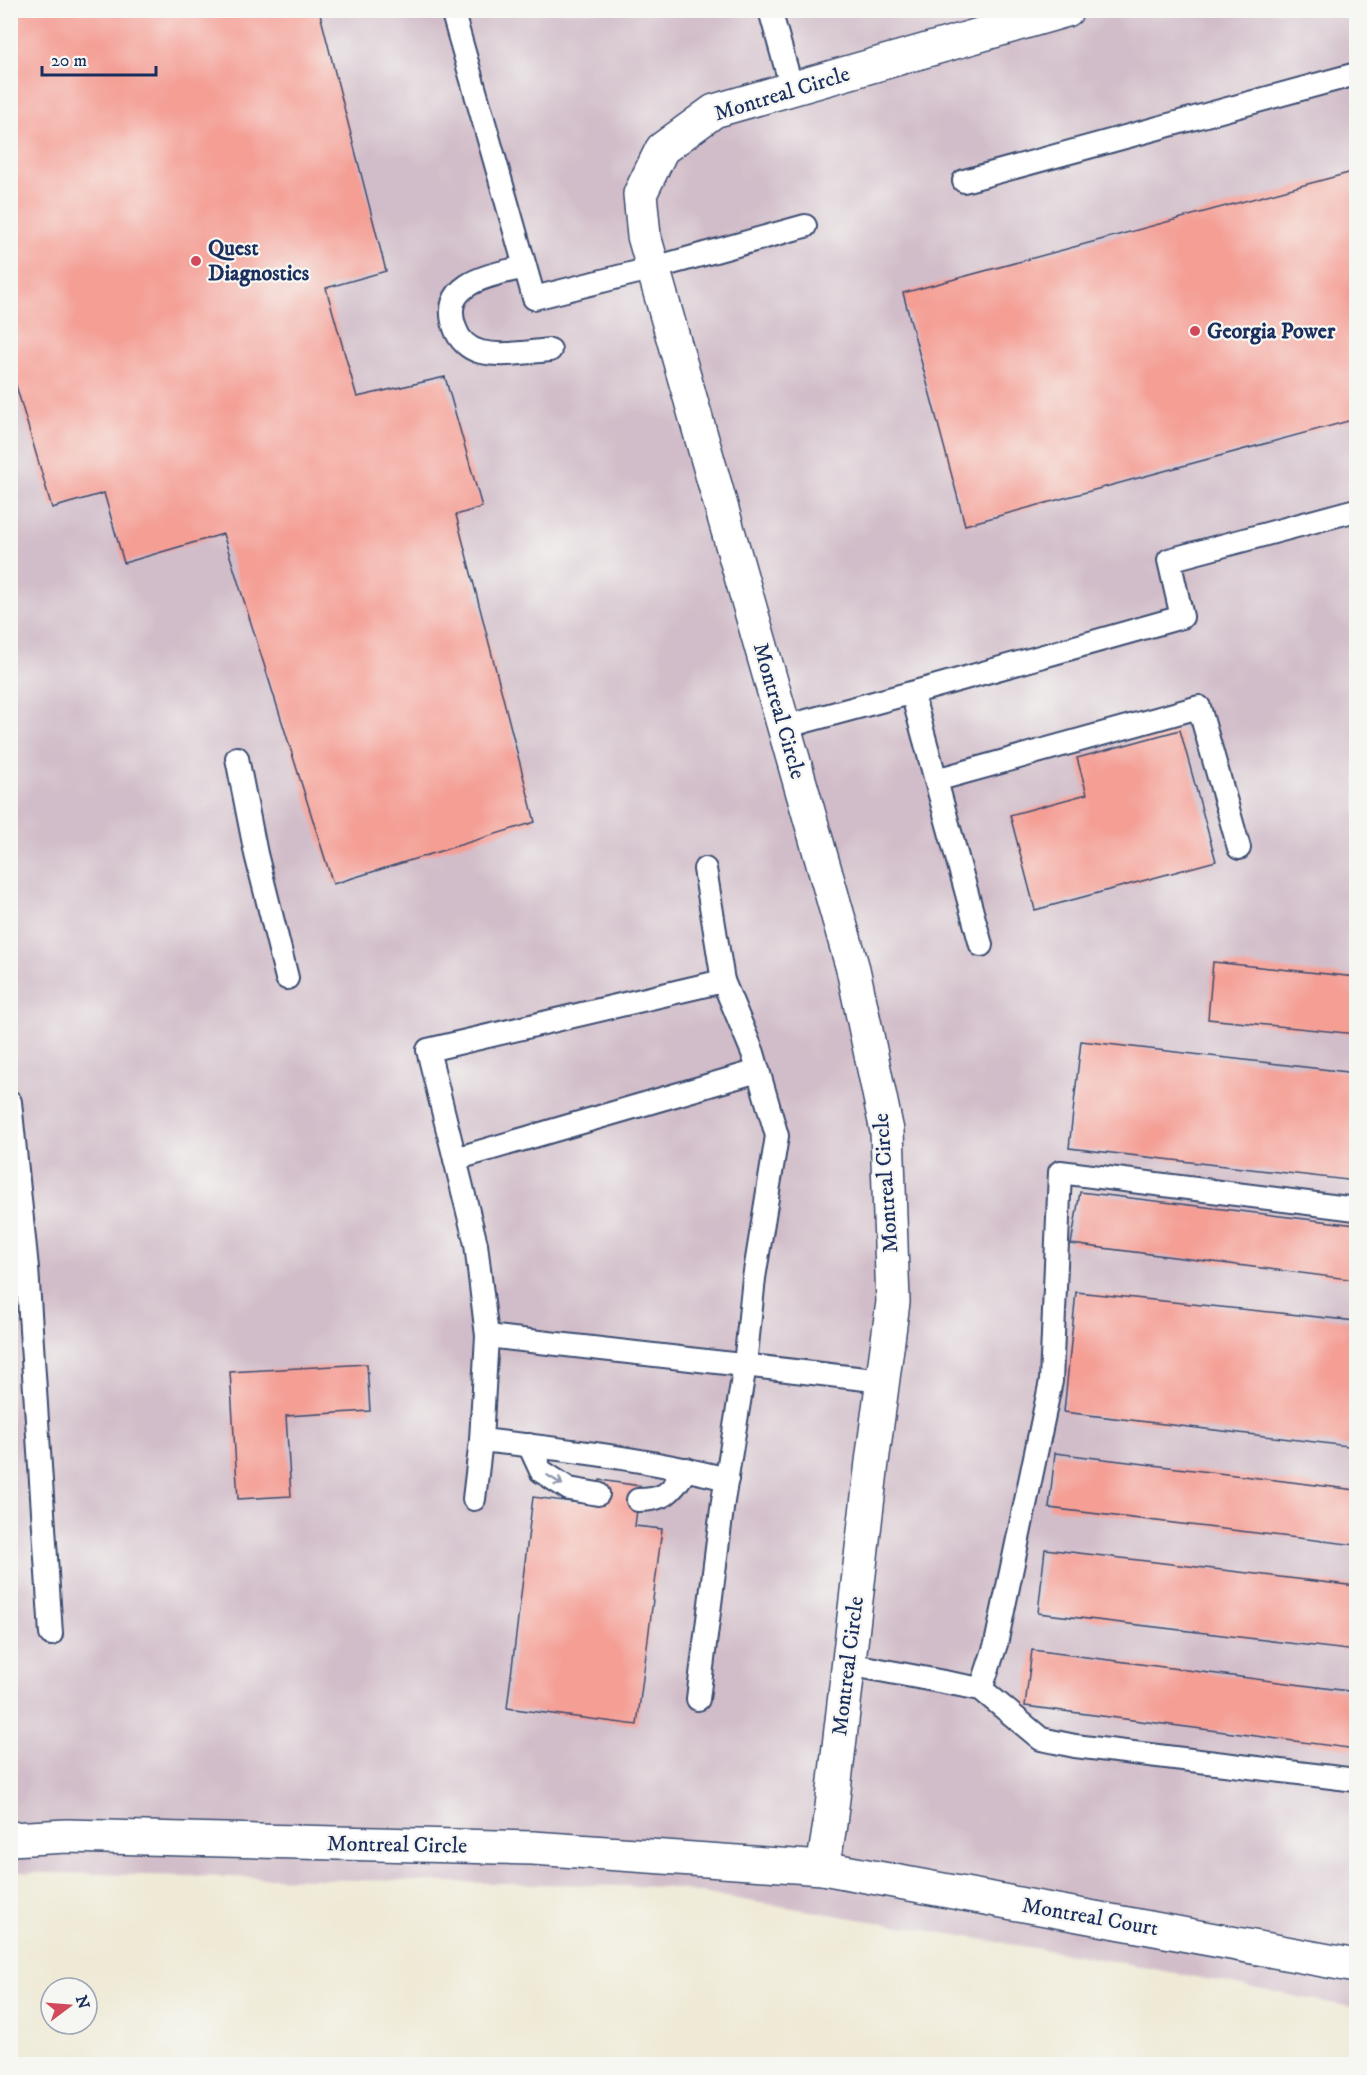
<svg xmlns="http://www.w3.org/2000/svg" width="1367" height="2075" viewBox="0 0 1367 2075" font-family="'IM FELL DW Pica',serif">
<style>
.industrial{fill:#d1bdc9}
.building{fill:#f49e94}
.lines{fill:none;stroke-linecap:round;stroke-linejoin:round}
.lane-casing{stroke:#3b4b70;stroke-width:26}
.street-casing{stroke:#3b4b70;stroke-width:36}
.lane{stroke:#fff;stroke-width:22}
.street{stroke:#fff;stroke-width:33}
.oneway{stroke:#8d97ae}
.poi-dot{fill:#d1495b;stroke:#f6f6f2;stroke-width:2}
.labels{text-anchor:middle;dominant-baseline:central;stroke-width:4.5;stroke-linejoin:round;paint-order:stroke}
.street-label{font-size:22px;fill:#1b2f5e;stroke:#f6f6f2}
.poi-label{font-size:22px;font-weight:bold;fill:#1b2f5e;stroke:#f6f6f2;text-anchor:start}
</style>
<rect width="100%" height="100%" fill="#f6f6f2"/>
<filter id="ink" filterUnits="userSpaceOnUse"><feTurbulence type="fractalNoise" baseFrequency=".0167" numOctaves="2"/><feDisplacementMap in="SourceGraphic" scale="12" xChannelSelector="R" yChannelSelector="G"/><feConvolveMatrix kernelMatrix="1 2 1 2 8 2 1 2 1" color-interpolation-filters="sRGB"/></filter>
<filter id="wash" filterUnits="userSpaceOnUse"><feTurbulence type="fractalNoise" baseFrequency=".008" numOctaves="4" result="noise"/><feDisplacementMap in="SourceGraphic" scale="24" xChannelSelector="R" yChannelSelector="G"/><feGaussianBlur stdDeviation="1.35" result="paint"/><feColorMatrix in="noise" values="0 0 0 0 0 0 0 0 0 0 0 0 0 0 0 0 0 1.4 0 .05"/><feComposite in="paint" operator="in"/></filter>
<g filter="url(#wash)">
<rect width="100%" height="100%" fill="#efead6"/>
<!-- industrial -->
<path class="industrial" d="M10,11H1356V2008L1107,1960L665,1887L11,1872Z"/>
<g id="blocks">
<!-- building -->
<g class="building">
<path d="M10,10H319L386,271L326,288L357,397L445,377L482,507L456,515L535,822L333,884L223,534L124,563L104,493L52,508L10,365Z"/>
<path d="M1356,171V419L965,525L903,293Z"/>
<path d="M1180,730L1216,861L1035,910L1010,815L1087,794L1077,758Z"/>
<path d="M1213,962L1356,977V1034L1208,1019Z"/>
<path d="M1081,1041L1356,1073V1181L1069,1148Z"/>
<path d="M1080,1192L1356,1225V1280L1071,1244Z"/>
<path d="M1076,1292L1356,1321V1447L1064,1412Z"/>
<path d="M367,1364L370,1411L286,1416L291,1496L238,1499L230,1372Z"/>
<path d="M1055,1453L1356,1490V1545L1049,1508Z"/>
<path d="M600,1480L640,1486L635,1526L662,1529L637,1725L507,1708L533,1497L596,1505Z"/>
<path d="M1045,1549L1356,1586V1651L1038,1613Z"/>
<path d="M1032,1650L1356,1692V1749L1025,1706Z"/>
</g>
</g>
</g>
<g filter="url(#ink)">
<use href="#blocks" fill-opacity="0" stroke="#3b4b70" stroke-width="1.5"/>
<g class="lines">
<defs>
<g id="lane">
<path d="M452,10L534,298L654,268L805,226"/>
<path d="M770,10L792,89"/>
<path d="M964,181L1356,74"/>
<path d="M525,267C494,275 438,281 455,328C459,340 469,349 481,352C503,357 527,352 550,350"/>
<path d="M912,693L981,945"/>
<path d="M784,727L933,687L1182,617L1169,560L1356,510"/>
<path d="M237,758L256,854L287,978"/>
<path d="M936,780L1199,707L1239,848"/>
<path d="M705,869L723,981L428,1050L476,1244L487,1336L883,1381"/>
<path d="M10,1102L27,1268L51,1634"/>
<path d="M455,1159L758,1071"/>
<path d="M487,1336L481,1440C563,1449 647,1459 727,1479"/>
<path d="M529,1445L541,1471L569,1489L598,1494"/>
<path d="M474,1499L481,1440"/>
<path d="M638,1500C667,1500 671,1491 687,1469"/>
<path d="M848,1664L981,1689L1041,1739L1075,1746L1356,1780"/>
<path d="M981,1689L996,1644L1051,1381L1060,1172L1356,1209"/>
<path d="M698,1699L723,1501L745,1365L754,1278L777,1136L753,1053L723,981"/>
</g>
<g id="street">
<path d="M10,1839L67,1836L533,1848L823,1868L1356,1966"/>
<path d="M823,1868L830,1824L872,1462L893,1302L887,1131L853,969L644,236L640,194L662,149L714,111L1067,10"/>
</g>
</defs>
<!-- lane casing -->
<use href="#lane" class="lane-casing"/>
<!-- street casing -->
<use href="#street" class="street-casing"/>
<!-- lane -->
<use href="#lane" class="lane"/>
<!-- street -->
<use href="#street" class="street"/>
</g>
<!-- one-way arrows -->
<defs><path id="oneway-shaft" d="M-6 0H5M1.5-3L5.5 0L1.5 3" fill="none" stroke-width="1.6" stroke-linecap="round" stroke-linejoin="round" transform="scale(1.5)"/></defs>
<use class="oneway" href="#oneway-shaft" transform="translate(555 1480) rotate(32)"/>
</g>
<!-- markers -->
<g class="poi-dot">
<circle cx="196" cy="261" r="6"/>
<circle cx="1195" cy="331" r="6"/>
</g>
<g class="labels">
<!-- street labels -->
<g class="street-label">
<text transform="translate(782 94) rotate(-17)">Montreal Circle</text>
<text transform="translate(779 711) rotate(74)">Montreal Circle</text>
<text transform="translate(886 1183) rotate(-94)">Montreal Circle</text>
<text transform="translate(848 1666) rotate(-83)">Montreal Circle</text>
<text transform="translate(397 1845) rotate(1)">Montreal Circle</text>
<text transform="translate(1090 1917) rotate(10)">Montreal Court</text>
</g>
<!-- poi labels -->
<g class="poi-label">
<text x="208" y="248">Quest<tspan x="208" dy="25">Diagnostics</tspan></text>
<text x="1207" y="331">Georgia Power</text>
</g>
</g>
<!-- margin -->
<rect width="1367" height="2075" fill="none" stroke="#f6f6f2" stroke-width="36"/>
<!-- north arrow -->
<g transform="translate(69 2006) rotate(74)"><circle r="28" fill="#f6f6f2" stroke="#9ea6b7" stroke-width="1.5"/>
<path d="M0-4.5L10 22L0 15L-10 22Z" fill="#d1495b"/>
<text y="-9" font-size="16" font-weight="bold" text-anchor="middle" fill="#1b2f5e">N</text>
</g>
<!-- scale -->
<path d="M42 66v9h114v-9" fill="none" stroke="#1b2f5e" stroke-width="3"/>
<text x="51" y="66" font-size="18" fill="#1b2f5e" stroke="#f6f6f2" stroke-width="4.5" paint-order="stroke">20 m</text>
</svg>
